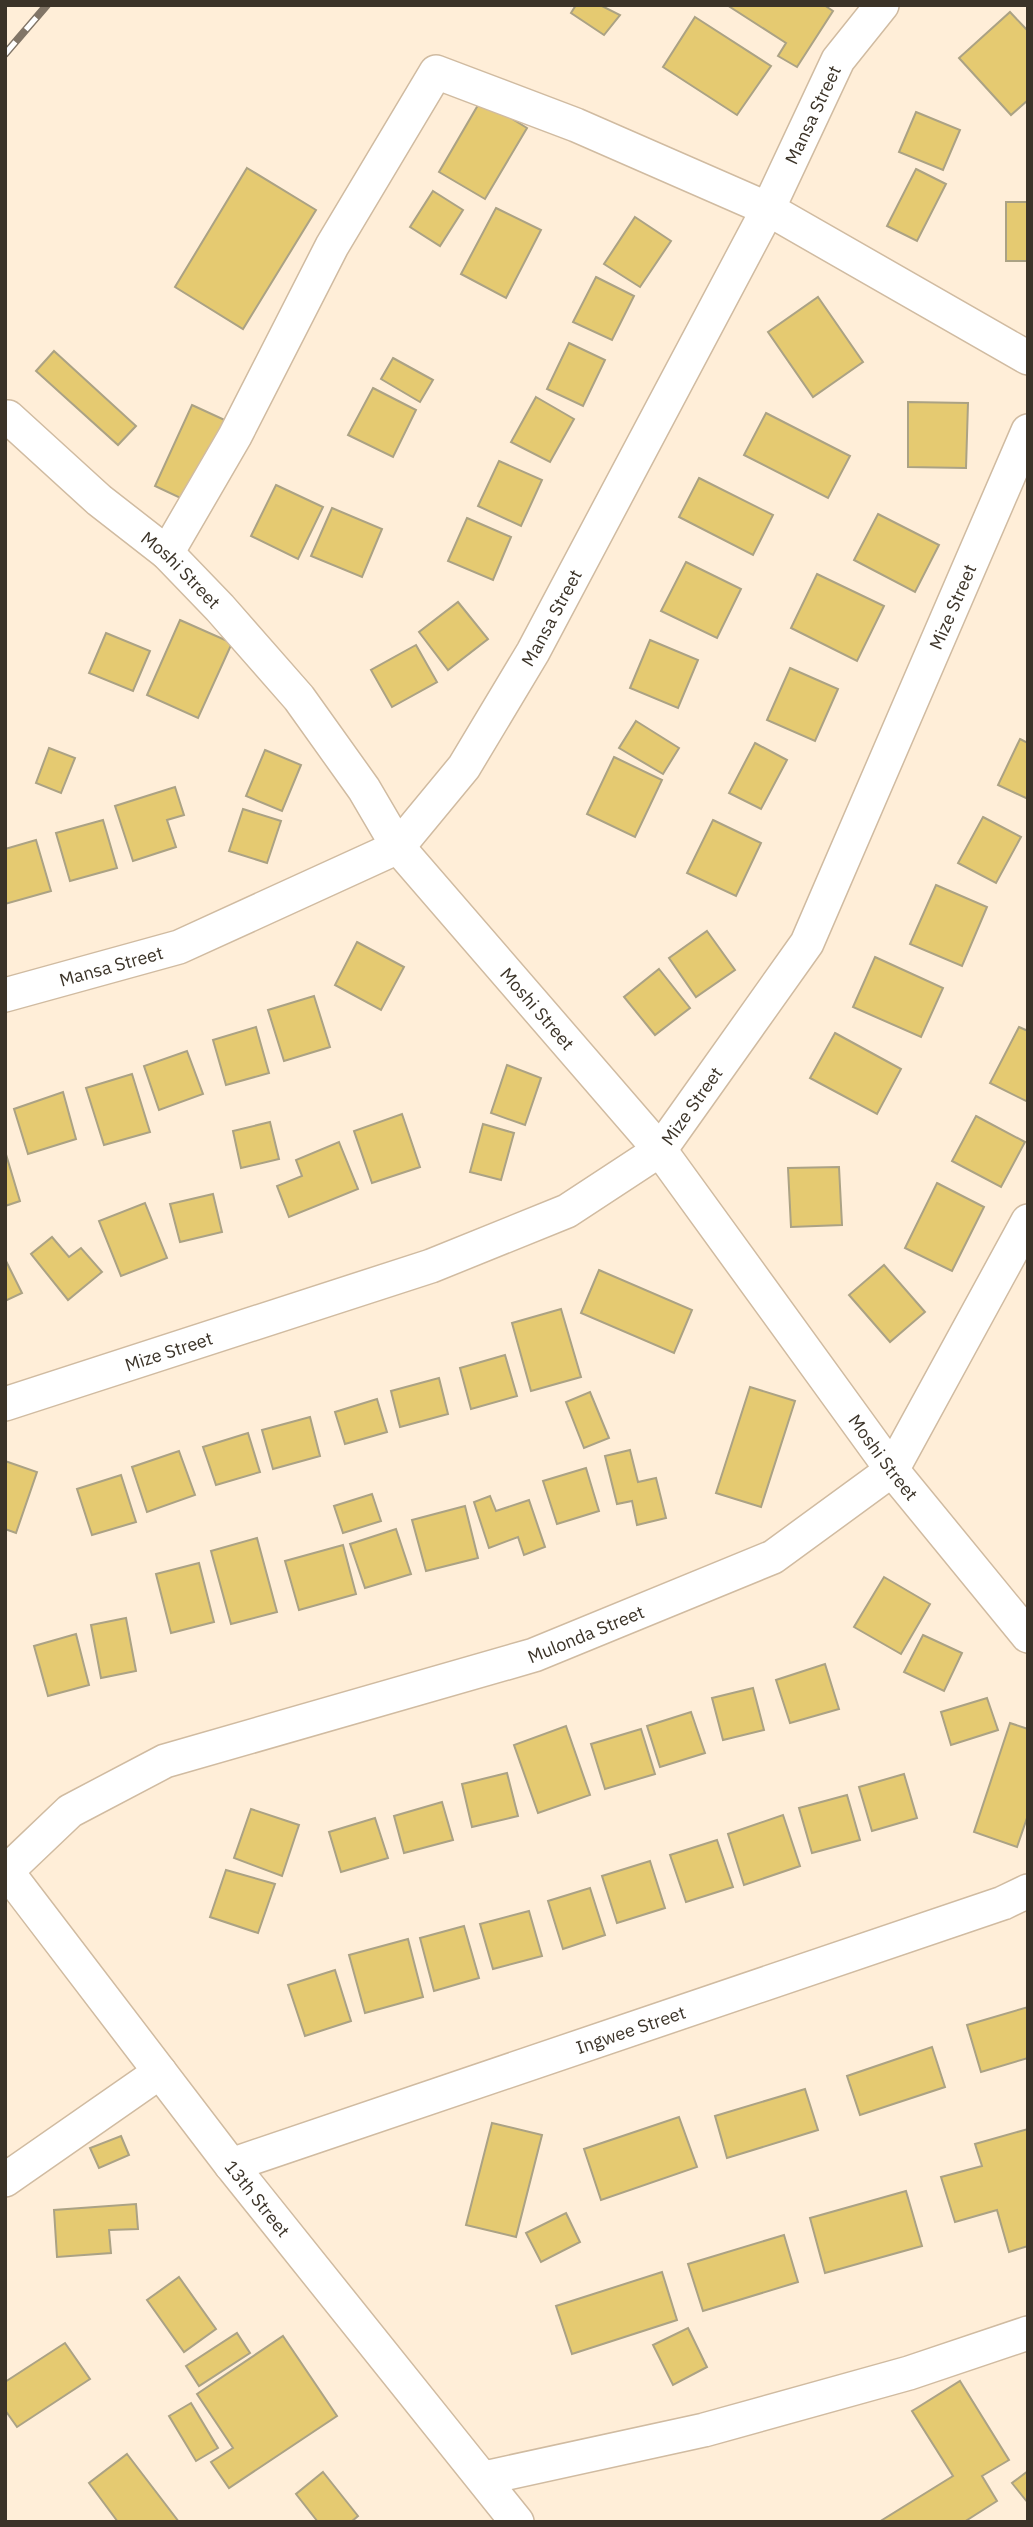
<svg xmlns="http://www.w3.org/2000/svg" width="1033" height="2527" viewBox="0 0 1033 2527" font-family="'IBM Plex Sans',sans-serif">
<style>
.building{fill:#e5ca71;stroke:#aba284;stroke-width:2}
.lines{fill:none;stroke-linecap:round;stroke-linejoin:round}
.street-casing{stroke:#d0bba1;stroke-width:36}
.street{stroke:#fff;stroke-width:33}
.rail-casing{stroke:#817567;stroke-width:8}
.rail{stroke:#fff;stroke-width:5;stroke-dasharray:16;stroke-linecap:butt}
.labels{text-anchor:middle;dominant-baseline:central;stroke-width:5;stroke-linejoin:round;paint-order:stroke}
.street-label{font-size:18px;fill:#3b3328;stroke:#fff}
</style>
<rect width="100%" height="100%" fill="#ffeed8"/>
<!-- building -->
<g class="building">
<path d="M576,5H600L620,15L604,35L571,13Z"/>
<path d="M727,5H824L833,11L797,67L778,56L786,43Z"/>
<path d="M1010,12L1028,31V100L1011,115L959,58Z"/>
<path d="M695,17L771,66L737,115L663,67Z"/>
<path d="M481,100L527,128L485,199L439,172Z"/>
<path d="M916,112L960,130L943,170L899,152Z"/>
<path d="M247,168L316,210L243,329L175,287Z"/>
<path d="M916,169L946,184L917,241L887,226Z"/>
<path d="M433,191L463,210L440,246L410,227Z"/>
<rect x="1006" y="202" width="22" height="59"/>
<path d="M496,208L541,230L506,298L461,274Z"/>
<path d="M635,217L671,241L640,287L604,264Z"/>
<path d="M596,277L634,296L612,340L573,322Z"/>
<path d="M818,297L863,362L813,397L768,332Z"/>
<path d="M569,343L605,360L583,406L547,389Z"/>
<path d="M54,351L136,426L118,445L36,371Z"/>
<path d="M393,358L433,380L420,402L381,379Z"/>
<path d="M373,388L416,410L393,457L348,435Z"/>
<path d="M536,397L574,419L550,462L511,442Z"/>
<path d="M908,402L968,403L966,468L908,467Z"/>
<path d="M192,405L229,422L191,503L155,486Z"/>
<path d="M766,413L850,456L828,498L744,455Z"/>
<path d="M499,461L542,480L521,526L478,506Z"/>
<path d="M699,478L773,515L753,555L679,517Z"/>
<path d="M276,485L323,507L298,559L251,536Z"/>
<path d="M332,508L382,529L362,577L311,556Z"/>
<path d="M878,514L939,545L915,592L854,560Z"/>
<path d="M467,518L511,537L493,580L448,561Z"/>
<path d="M686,562L741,589L717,638L661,611Z"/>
<path d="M817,574L884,606L857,661L791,628Z"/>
<path d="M458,602L488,639L448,670L419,632Z"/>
<path d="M180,620L232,643L198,718L147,695Z"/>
<path d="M106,633L150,651L133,691L89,673Z"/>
<path d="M650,640L698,660L678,708L630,688Z"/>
<path d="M416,645L437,682L392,707L371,670Z"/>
<path d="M790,668L838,689L815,741L767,720Z"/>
<path d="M636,721L679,748L663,774L619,748Z"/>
<path d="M1020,739L1028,743V799L998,785Z"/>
<path d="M755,743L787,760L761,809L729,793Z"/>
<path d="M49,748L75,758L61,793L36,783Z"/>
<path d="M265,750L301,765L282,811L246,796Z"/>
<path d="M614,757L662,780L635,837L587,814Z"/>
<path d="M175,787L184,815L167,820L176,847L133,861L115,806Z"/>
<path d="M243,809L281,821L267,863L229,851Z"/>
<path d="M983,817L1021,837L996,883L958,863Z"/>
<path d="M103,820L117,868L70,881L56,833Z"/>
<path d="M713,820L761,843L736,896L687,873Z"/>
<path d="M36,840L51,891L5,904V849Z"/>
<path d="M936,885L987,907L962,966L910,944Z"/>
<path d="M707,931L735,970L696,997L669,958Z"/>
<path d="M357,942L404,967L381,1010L335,985Z"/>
<path d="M875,957L943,988L921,1037L853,1007Z"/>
<path d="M659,969L690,1008L655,1035L624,997Z"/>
<path d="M314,996L330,1047L284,1061L268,1010Z"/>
<path d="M256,1027L269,1073L226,1085L213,1040Z"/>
<path d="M1019,1027L1028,1031V1102L990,1083Z"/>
<path d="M835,1033L901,1069L877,1114L810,1078Z"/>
<path d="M187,1051L203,1094L159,1110L144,1066Z"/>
<path d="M507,1065L541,1078L525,1125L491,1113Z"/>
<path d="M132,1074L150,1132L104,1145L86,1088Z"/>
<path d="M63,1092L76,1139L28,1154L14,1109Z"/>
<path d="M402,1114L420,1167L372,1183L354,1131Z"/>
<path d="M976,1116L1025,1142L1001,1187L952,1161Z"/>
<path d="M270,1122L279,1159L241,1168L233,1131Z"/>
<path d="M483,1124L514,1133L501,1180L470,1172Z"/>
<path d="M339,1142L358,1189L289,1217L277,1186L302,1176L296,1160Z"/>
<path d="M5,1151L20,1201L5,1206Z"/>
<path d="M839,1167L842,1225L791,1227L788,1168Z"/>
<path d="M937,1183L984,1207L952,1271L905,1248Z"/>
<path d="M213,1194L222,1232L180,1242L170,1204Z"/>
<path d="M145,1203L167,1258L121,1276L99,1221Z"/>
<path d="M52,1237L69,1257L81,1248L102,1272L68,1300L31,1254Z"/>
<path d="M5,1259L22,1293L5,1301Z"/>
<path d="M884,1265L925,1312L890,1342L849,1295Z"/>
<path d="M599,1270L692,1310L674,1353L581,1313Z"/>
<path d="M561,1309L581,1377L531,1391L512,1323Z"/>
<path d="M505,1355L517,1396L471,1409L460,1368Z"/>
<path d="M439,1378L448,1414L400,1427L391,1391Z"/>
<path d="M750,1387L795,1401L761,1507L716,1493Z"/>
<path d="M590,1392L609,1438L584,1448L566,1402Z"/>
<path d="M377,1399L387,1432L345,1444L335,1412Z"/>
<path d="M310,1417L320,1456L273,1469L262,1430Z"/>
<path d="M248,1433L260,1472L216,1485L203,1447Z"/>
<path d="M630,1450L638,1482L656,1478L666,1518L637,1525L632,1501L617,1504L605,1456Z"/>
<path d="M179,1451L195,1495L147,1512L132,1467Z"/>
<path d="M5,1461L37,1472L16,1533L5,1529Z"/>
<path d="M586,1468L599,1511L557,1524L543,1481Z"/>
<path d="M121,1475L136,1522L92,1535L77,1489Z"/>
<path d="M372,1494L381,1521L343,1533L334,1506Z"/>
<path d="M490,1496L496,1511L529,1500L545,1547L524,1555L518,1537L489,1548L474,1502Z"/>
<path d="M465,1506L478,1558L426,1571L412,1520Z"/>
<path d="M396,1529L411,1574L365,1588L350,1544Z"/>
<path d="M257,1538L277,1612L231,1624L211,1551Z"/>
<path d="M343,1545L356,1594L299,1610L285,1561Z"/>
<path d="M199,1563L214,1622L171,1633L156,1574Z"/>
<path d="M884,1577L930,1604L901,1654L854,1627Z"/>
<path d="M126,1618L136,1671L101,1678L91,1625Z"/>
<path d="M76,1634L89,1685L48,1696L34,1646Z"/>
<path d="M923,1635L962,1653L944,1691L904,1672Z"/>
<path d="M825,1664L839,1709L790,1723L776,1680Z"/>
<path d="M753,1688L764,1730L723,1740L712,1698Z"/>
<path d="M987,1698L998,1730L951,1745L941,1712Z"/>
<path d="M691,1712L705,1753L660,1767L647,1726Z"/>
<path d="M1010,1723L1028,1729V1815L1017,1847L974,1832Z"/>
<path d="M566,1726L590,1795L538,1813L514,1745Z"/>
<path d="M641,1729L655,1774L605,1789L591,1744Z"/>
<path d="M507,1773L518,1816L472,1827L462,1784Z"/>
<path d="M904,1774L917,1818L872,1831L859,1787Z"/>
<path d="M847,1795L860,1840L812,1853L799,1808Z"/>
<path d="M442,1802L453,1840L404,1853L394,1816Z"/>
<path d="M251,1809L299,1825L282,1876L234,1858Z"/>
<path d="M783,1815L800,1866L744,1885L728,1834Z"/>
<path d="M375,1818L388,1858L341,1872L329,1832Z"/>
<path d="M717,1840L733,1887L686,1902L670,1855Z"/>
<path d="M650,1861L665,1908L617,1923L602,1876Z"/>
<path d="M226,1870L275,1884L258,1933L210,1917Z"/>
<path d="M590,1888L605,1935L563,1949L548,1901Z"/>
<path d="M529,1911L542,1956L493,1969L480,1924Z"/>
<path d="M464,1926L479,1978L434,1991L420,1938Z"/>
<path d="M408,1939L423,1997L365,2013L349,1955Z"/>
<path d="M335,1970L351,2021L305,2036L288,1985Z"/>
<path d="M1028,2007V2058L981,2072L967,2025Z"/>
<path d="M932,2047L945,2087L860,2115L847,2076Z"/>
<path d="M805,2089L818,2130L727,2158L715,2116Z"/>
<path d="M679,2117L697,2167L601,2200L584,2149Z"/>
<path d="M492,2123L542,2135L516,2237L466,2225Z"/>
<path d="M1028,2129V2246L1009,2252L997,2210L955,2222L941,2177L982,2166L975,2144Z"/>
<path d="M121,2136L129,2155L99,2168L90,2148Z"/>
<path d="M906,2191L922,2246L825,2273L810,2218Z"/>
<path d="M136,2204L138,2229L109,2230L111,2253L57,2257L54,2210Z"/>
<path d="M566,2213L580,2242L541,2262L526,2233Z"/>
<path d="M784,2235L798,2282L703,2311L688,2264Z"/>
<path d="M662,2272L677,2320L572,2354L556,2306Z"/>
<path d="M179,2277L216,2329L184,2352L147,2300Z"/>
<path d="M688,2328L707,2367L673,2385L653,2345Z"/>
<path d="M237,2333L250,2353L199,2386L186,2366Z"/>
<path d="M283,2336L337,2416L229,2488L211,2462L233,2448L197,2394Z"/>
<path d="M65,2343L90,2379L17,2427L5,2410V2382Z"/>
<path d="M960,2381L1009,2460L982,2476L997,2501L964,2522H879L953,2476L912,2411Z"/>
<path d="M191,2403L218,2448L196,2461L169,2416Z"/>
<path d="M127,2454L179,2522H118L89,2483Z"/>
<path d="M1028,2471V2503L1012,2483Z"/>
<path d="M323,2472L358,2516L351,2522H318L296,2494Z"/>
</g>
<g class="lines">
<defs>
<g id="street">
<path id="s1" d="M8,417L99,500L167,553L220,608L299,698L364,789L398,847L660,1150L892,1470L1028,1636"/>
<path d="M167,553L235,436L332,246L436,72L576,125L768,209L1028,358"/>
<path id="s2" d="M5,995L179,947L398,847L464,767L533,652L768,209L838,60L882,5"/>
<path id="s3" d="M5,1404L431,1266L567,1211L660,1150L807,943L1028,431"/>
<path id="s4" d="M5,1869L231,2165L517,2522"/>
<path id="s5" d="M7,1871L70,1811L165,1761L534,1655L773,1557L892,1470L1028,1221"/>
<path id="s6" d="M231,2165L1003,1903L1028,1891"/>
<path d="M5,2180L160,2072"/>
<path d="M484,2478L704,2430L909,2373L1028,2333"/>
</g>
</defs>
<!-- street casing -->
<use href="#street" class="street-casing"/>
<!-- street -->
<use href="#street" class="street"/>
<defs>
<path id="rail" d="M5,54L47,5"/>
</defs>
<!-- rail casing -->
<use href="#rail" class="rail-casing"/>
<!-- rail -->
<use href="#rail" class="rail"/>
</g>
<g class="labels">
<!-- street labels -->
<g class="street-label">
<text stroke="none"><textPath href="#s2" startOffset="1265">Mansa Street</textPath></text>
<text stroke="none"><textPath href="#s1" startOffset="231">Moshi Street</textPath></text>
<text stroke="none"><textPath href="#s3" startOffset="1326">Mize Street</textPath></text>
<text stroke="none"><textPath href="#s2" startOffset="698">Mansa Street</textPath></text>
<text stroke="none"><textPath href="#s2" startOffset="110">Mansa Street</textPath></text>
<text stroke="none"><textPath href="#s1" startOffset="798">Moshi Street</textPath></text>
<text stroke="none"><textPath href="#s3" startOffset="760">Mize Street</textPath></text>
<text stroke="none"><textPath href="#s3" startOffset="172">Mize Street</textPath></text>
<text stroke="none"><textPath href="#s1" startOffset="1365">Moshi Street</textPath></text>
<text stroke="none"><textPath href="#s5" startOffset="634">Mulonda Street</textPath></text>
<text stroke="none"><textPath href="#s6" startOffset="422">Ingwee Street</textPath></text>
<text stroke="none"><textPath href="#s4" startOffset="415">13th Street</textPath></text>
</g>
</g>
<!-- border -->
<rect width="1033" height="2527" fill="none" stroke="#3b3328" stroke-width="14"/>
</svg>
